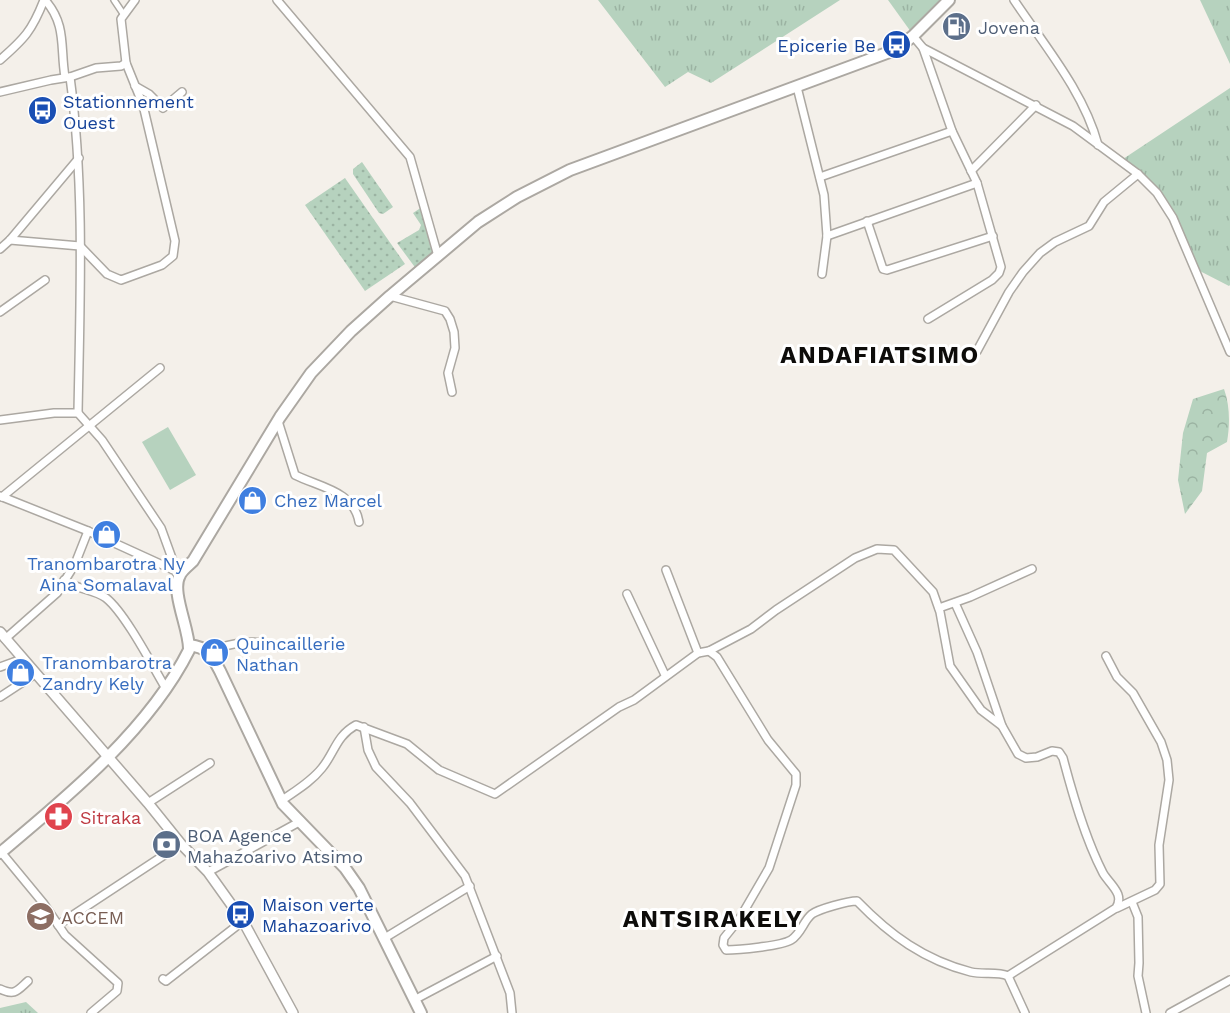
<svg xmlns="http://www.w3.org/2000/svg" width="1230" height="1013" viewBox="0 0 1230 1013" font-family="'Work Sans',sans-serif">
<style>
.grass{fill:url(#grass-tufts)}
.forest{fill:url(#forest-crowns)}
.garden{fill:url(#garden-dots)}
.pitch{fill:#b6d2be}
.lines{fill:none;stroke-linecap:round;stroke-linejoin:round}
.pedestrian-casing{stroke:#aca8a2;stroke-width:8}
.minor-casing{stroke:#aca8a2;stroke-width:10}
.tertiary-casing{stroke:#aca8a2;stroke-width:12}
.secondary-casing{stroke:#aca8a2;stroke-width:14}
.pedestrian{stroke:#fff;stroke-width:5}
.minor{stroke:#fff;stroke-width:7}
.tertiary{stroke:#fff;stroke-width:9}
.secondary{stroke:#fff;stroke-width:10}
.labels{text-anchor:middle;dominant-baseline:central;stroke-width:6;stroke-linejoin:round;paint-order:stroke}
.service-label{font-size:18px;fill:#4e5e75;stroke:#fff;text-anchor:start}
.transit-label{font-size:18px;fill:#164399;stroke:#fff;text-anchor:start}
.shop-label{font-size:18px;fill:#366cbe;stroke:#fff;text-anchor:start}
.health-label{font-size:18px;fill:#be3a42;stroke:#fff;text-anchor:start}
.education-label{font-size:18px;fill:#785e54;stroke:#fff;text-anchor:start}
.district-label{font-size:24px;font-weight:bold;letter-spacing:1.5px;fill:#0d0c0a;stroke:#fff}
</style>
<defs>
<pattern id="grass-tufts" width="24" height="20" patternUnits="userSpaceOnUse" patternTransform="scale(1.5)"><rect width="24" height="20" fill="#b6d2be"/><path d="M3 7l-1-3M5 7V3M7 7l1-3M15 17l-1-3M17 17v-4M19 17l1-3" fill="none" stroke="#9bb3a2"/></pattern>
<pattern id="forest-crowns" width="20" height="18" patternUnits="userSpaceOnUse" patternTransform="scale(1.5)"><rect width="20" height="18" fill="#b6d2be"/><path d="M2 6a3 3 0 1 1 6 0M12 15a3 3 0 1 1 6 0" fill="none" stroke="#9bb3a2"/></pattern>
<pattern id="garden-dots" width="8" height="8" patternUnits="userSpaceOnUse" patternTransform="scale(1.5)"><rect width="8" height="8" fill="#b6d2be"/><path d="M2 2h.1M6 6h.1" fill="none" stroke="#9bb3a2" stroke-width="1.8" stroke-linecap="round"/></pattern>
</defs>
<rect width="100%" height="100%" fill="#f4f0ea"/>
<!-- grass -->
<g class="grass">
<path d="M598,0H840L711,83L688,72L665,87Z"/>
<path d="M888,0H943L911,32Z"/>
<path d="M1200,0H1230V64Z"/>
<path d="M1230,88V285L1229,286L1194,268L1158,193L1123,159Z"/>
<path d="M26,1002L38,1013H0V1008Z"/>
</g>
<!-- forest -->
<path class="forest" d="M1224,389C1230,405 1230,425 1227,442L1207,453L1202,491L1185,514L1178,480L1183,433L1193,399Z"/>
<!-- garden -->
<g class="garden">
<path d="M362,162L393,207L383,214L379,213L353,174V169Z"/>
<path d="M345,178L405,264L365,291L305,205Z"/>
<path d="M422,207L434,254L417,270L397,243L419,230L421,225L413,213Z"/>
</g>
<!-- pitch -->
<path class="pitch" d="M168,427L196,475L170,490L142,442Z"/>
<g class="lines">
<defs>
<path id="pedestrian" d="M114,0L124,15"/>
<g id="minor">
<path d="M45,0C67,25 60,48 65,77"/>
<path d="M277,0L410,157L438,256"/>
<path d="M1014,0C1044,45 1084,92 1098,145"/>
<path d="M913,36L923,48L1073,126L1138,174L1157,193L1173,218L1230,352"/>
<path d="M923,48L952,131L977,183L1001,267L999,273L992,280L928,319"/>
<path d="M0,60C24,39 32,31 44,0"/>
<path d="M70,77C85,188 80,301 78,413"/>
<path d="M135,86L149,94L163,108L182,92"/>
<path d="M797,87L824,195L827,236L822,274"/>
<path d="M0,92L51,80L70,77L96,68L121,66L126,63"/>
<path d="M971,171L1036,105"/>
<path d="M820,177L952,131"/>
<path d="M867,221L883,269L887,270L993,236"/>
<path d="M827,236L977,183"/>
<path d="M10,240L80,246L107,274L121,280L162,265L173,256L175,241L143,105L126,63L121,19L135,0"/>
<path d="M0,249L10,240L79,158"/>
<path d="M390,296L445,311L450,319L454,332L455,348L448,373L452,392"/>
<path d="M0,312L45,280"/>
<path d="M920,360L940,354L969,357L977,351L1009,292L1023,272L1040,253L1055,242L1089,226L1104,202L1138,174"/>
<path d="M0,420L54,413H78L102,440L161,528L173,561L180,573"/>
<path d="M278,421L295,475C319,487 354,491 359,522"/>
<path d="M0,496L88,531L180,573"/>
<path d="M2,497L160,368"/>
<path d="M666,570L698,653"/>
<path d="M64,580C77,590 94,589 106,598C125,613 152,665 165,687"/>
<path d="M627,594L665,675"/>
<path d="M955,603L977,652L1002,726"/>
<path d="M939,608L970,597L1032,569"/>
<path d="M5,639L57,593L75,564L88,531"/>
<path d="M208,651C233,643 253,638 278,647"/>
<path d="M709,651L717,657L768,740L796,774V785L769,868L740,918L724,938L723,945L726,950C738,950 781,946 791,940C801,934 804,920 812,914C819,909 848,901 857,901C890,935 924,960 971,972C983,975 997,971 1008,976L1025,1013"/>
<path d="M1106,656L1117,677L1133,693L1161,742L1167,760L1169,780L1159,845L1160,884L1155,890L1117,908"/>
<path d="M0,667L22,659"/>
<path d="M0,697L35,674"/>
<path d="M364,727L368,750L376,767L410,803L465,876L510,993L512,1013"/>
<path d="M281,801C295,791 311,782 322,768C335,752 336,736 356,725L407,744L439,770L495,794L619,707L634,700L698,653L709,651L751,629L776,610L855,558L877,549L894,550L933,592L940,612L950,666L981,710L1002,726L1018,754L1026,758L1037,757L1052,751L1059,752L1063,758C1073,796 1085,838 1103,873C1110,885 1125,894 1116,908L1008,976"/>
<path d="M148,803L210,763"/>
<path d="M1,852L44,904L65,935L118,983L117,991L91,1013"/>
<path d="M208,872L301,821"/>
<path d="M1132,902L1138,917L1139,963L1138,976L1146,1013"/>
<path d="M58,925L181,844"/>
<path d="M383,939L470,886"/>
<path d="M163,979L166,981L243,921"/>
<path d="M0,989C15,996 17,991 28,981"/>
<path d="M414,1000L497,956"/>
<path d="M1170,1013L1230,980"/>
</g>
<path id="tertiary" d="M0,632L148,803L181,844L208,872L243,921L293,1013"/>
<g id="secondary">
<path d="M189,645C210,648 211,655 220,671L283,804L345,868L359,888L421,1013"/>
<path d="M0,853C67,797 149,730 189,650C190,630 170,591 180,575C182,570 189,565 193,561L280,417L311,373L351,331L390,296L478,222L517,197L570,170L895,50L913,36L949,0"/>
</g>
</defs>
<!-- pedestrian casing -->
<use href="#pedestrian" class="pedestrian-casing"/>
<!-- minor casing -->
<use href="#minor" class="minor-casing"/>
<!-- tertiary casing -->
<use href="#tertiary" class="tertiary-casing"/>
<!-- secondary casing -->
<use href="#secondary" class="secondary-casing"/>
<!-- pedestrian -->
<use href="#pedestrian" class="pedestrian"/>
<!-- minor -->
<use href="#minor" class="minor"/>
<!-- tertiary -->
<use href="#tertiary" class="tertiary"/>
<!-- secondary -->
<use href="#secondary" class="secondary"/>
</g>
<!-- icons -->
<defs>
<symbol id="fuel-disc" viewBox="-11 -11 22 22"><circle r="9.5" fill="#5c6f8a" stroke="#fff"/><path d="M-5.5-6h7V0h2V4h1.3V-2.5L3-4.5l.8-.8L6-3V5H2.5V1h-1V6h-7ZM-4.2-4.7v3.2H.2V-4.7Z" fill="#fff"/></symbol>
<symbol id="bus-disc" viewBox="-11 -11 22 22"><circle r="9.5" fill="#1a4fb4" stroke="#fff"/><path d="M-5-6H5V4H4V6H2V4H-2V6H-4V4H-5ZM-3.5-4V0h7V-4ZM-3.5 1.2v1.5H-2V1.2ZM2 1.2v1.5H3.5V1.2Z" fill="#fff"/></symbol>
<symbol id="shop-disc" viewBox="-11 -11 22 22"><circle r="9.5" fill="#3f7fe0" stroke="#fff"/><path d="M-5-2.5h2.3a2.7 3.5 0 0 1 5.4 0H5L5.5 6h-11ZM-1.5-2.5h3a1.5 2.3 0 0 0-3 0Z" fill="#fff"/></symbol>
<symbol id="pharmacy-disc" viewBox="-11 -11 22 22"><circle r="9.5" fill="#e0444e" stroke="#fff"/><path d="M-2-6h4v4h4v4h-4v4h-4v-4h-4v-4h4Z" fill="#fff"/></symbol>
<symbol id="bank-disc" viewBox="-11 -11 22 22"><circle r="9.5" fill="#5c6f8a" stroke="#fff"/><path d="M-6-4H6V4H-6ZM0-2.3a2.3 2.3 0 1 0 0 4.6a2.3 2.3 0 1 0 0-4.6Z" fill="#fff"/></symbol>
<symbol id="school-disc" viewBox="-11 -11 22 22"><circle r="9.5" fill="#8d6e63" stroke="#fff"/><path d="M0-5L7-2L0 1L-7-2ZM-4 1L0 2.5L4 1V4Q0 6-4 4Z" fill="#fff"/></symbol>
</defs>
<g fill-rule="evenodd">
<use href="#fuel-disc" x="940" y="10" width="33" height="33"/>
<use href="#bus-disc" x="880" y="28" width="33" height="33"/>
<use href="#bus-disc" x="26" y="94" width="33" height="33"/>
<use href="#shop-disc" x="236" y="484" width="33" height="33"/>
<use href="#shop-disc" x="90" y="518" width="33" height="33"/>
<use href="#shop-disc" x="198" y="636" width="33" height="33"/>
<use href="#shop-disc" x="4" y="656" width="33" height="33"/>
<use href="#pharmacy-disc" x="42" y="800" width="33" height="33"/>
<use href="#bank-disc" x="150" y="828" width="33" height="33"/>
<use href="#bus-disc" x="224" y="898" width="33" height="33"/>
<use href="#school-disc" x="24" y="900" width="33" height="33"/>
</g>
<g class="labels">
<!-- service labels -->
<g class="service-label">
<text x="978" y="27">Jovena</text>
<text x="187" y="835">BOA Agence<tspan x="187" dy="21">Mahazoarivo Atsimo</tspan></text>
</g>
<!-- transit labels -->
<g class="transit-label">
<text x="876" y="45" text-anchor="end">Epicerie Be</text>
<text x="63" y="101">Stationnement<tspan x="63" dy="21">Ouest</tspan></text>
<text x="262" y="904">Maison verte<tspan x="262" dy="21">Mahazoarivo</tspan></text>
</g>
<!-- shop labels -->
<g class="shop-label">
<text x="274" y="500">Chez Marcel</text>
<text x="106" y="563" text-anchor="middle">Tranombarotra Ny<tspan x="106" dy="21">Aina Somalaval</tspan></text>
<text x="236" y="643">Quincaillerie<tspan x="236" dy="21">Nathan</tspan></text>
<text x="42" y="662">Tranombarotra<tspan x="42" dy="21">Zandry Kely</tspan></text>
</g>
<!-- health labels -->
<g class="health-label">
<text x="80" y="817">Sitraka</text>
</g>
<!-- education labels -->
<g class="education-label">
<text x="61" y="917">ACCEM</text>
</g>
<!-- district labels -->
<g class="district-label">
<text x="880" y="355">ANDAFIATSIMO</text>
<text x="713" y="919">ANTSIRAKELY</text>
</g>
</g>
</svg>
